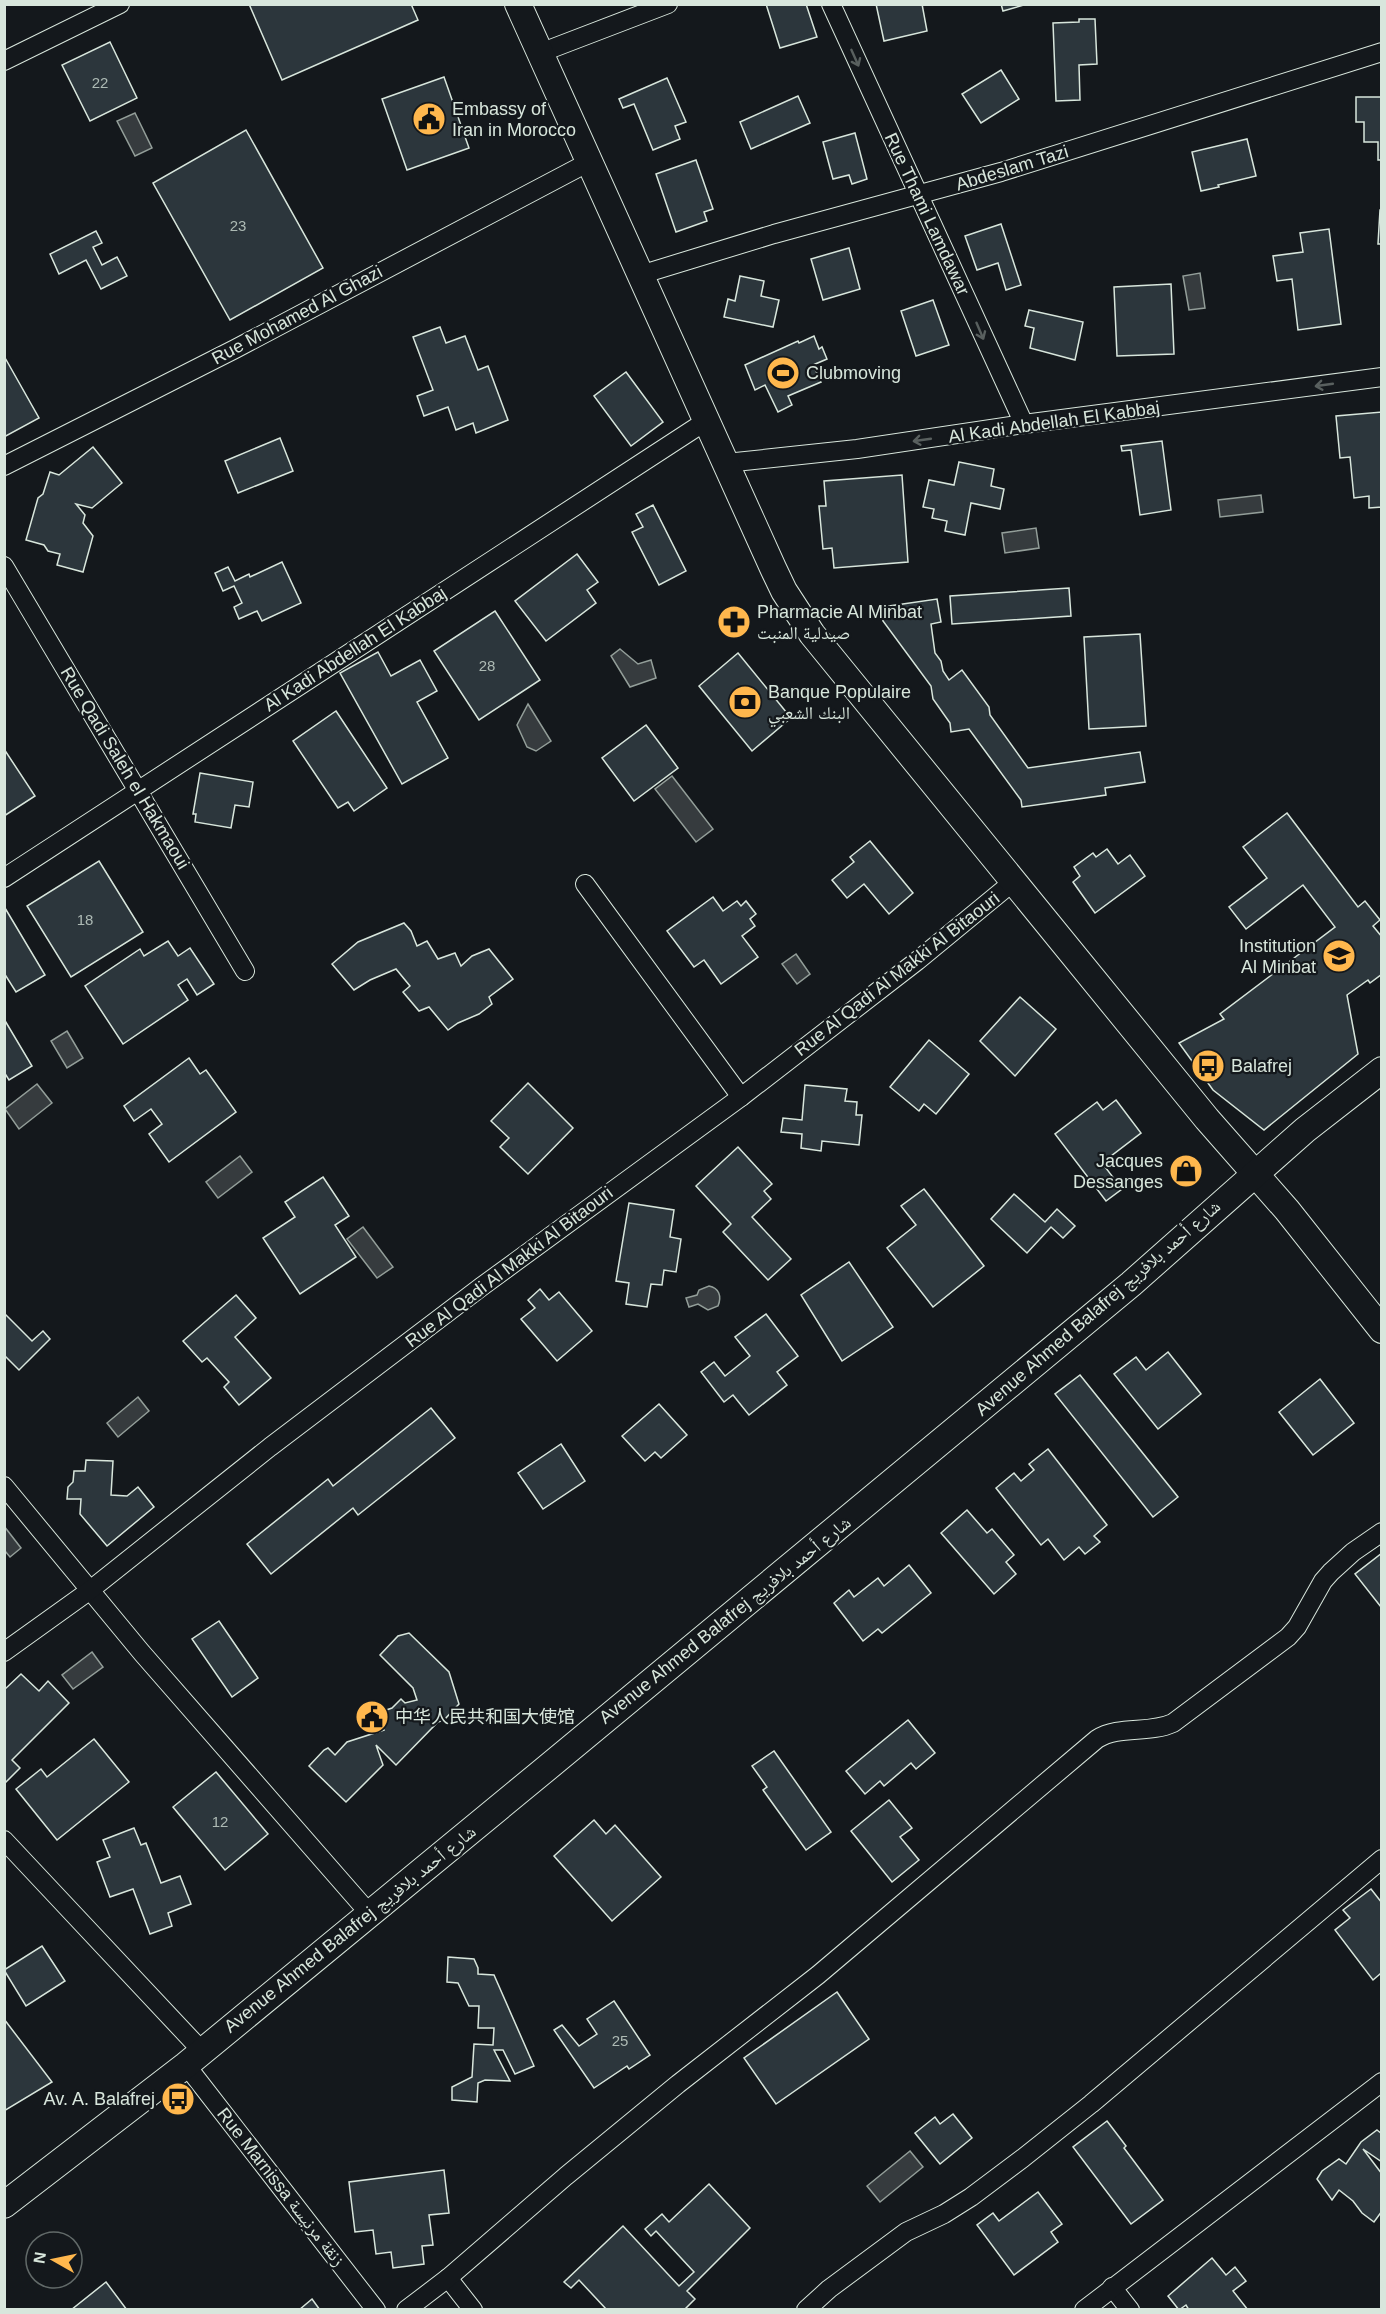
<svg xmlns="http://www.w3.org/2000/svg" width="1386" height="2314" viewBox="0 0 1386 2314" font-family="Arial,'Noto Naskh Arabic','Noto Sans SC',sans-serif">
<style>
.water{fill:#363b3e;stroke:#939e99;stroke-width:1.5}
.building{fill:#2c363c;stroke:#d8e6dc;stroke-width:1.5}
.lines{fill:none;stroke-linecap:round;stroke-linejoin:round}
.minor-casing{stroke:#d8e6dc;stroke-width:20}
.secondary-casing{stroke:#d8e6dc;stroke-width:28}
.minor{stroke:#14181c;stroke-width:18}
.secondary{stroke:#14181c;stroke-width:26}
.oneway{stroke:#59605f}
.labels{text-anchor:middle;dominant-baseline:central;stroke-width:4.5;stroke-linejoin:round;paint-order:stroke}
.number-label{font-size:15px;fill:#adbab4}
.poi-label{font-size:18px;fill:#d8e6dc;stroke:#14181c;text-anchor:start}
.street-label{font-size:18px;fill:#d8e6dc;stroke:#14181c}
</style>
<rect width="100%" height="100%" fill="#14181c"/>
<!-- water -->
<g class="water">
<path d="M135,113L152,148L135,156L117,121Z"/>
<path d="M1200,273L1205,308L1189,310L1183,276Z"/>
<path d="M1261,495L1263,512L1220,517L1218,500Z"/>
<path d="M1036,528L1039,548L1005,553L1002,533Z"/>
<path d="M620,649L638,664L651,660L656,678L630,687L611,656Z"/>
<path d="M528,704L551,741L536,751L527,747L517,725Z"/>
<path d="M672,776L713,829L696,842L655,789Z"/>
<path d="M796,954L810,974L797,984L782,964Z"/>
<path d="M67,1031L83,1058L67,1068L51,1041Z"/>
<path d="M37,1084L52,1103L19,1129L5,1109Z"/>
<path d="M240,1156L252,1172L218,1198L206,1182Z"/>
<path d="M363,1227L393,1267L377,1278L347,1239Z"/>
<path d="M709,1286C719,1288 722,1296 718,1306L708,1310L698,1304L689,1307L686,1298L697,1295L699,1290Z"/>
<path d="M138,1397L149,1411L118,1437L107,1423Z"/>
<path d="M4,1526L21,1548L10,1557L5,1551Z"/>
<path d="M92,1652L103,1667L73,1689L62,1675Z"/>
<path d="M910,2151L923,2167L880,2202L867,2186Z"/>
</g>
<!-- building -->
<g class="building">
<path d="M249,4H411L418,20L282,80Z"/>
<path d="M766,4H806L817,37L780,48Z"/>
<path d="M876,4H922L927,31L884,41Z"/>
<path d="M1001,4H1024V5L1003,11Z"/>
<path d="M1079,19H1095L1097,64L1079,65L1080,100L1056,101L1053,23L1079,22Z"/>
<path d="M110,42L137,98L90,121L62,65Z"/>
<path d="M1001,70L1019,99L981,123L962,94Z"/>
<path d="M444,77L469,148L407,170L382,99Z"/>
<path d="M667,78L686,122L675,126L680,139L653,150L634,104L623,108L619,99Z"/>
<path d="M798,96L810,123L751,149L740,122Z"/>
<path d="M1356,97H1382V160H1378V142H1364V122H1356Z"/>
<path d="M246,130L323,268L230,320L153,183Z"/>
<path d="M855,133L867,179L852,184L849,175L833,179L823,142Z"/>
<path d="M1247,139L1256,176L1218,185L1219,187L1201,191L1192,152Z"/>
<path d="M696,160L713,209L704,212L707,221L676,232L656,174Z"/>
<path d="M1380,210H1382V244H1378Z"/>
<path d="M1001,224L1021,285L1006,290L998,263L977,270L965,236Z"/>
<path d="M1329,229L1341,324L1298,330L1292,279L1277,281L1273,256L1303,252L1300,233Z"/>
<path d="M96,231L102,243L93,247L102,265L117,257L127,276L101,289L86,260L59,274L50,254Z"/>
<path d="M849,248L860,289L823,300L811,259Z"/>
<path d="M740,276L764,281L761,296L779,300L773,327L724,317L728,299L735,301Z"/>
<path d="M1171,284L1174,354L1117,356L1114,287Z"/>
<path d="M933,300L949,345L916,356L901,311Z"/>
<path d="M1029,310L1083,322L1075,360L1030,348L1034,328L1025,326Z"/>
<path d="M440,327L446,343L465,336L478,370L488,366L508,420L476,433L473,423L456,430L448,407L424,416L417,396L433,390L413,337Z"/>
<path d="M814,336L819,349L822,347L827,359L813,365L821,382L788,396L792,405L778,412L765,385L755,390L745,365L798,341L799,343Z"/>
<path d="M4,356L39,418L4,437Z"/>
<path d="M626,372L663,422L631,446L594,396Z"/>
<path d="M1382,412V507L1369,508V496L1354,498L1350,457L1340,458L1336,416Z"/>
<path d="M280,438L293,471L238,493L225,461Z"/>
<path d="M1162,441L1171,510L1140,515L1131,450L1122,451L1121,446Z"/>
<path d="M93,447L122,483L92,508L76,504L85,515L83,523L93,536L83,572L57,565L60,554L48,551L44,545L26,540L38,498L43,494L50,472L59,475Z"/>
<path d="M959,462L994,469L991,486L1004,489L1000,509L971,503L965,535L945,531L947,521L932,518L934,509L923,507L929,480L954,485Z"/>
<path d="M902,475L908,562L834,568L832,548L823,549L819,506H826L824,481Z"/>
<path d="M653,505L686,571L659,585L632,532L643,527L636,514Z"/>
<path d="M577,554L598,582L587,590L596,603L546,641L515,601Z"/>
<path d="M282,562L301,603L262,621L257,611L239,619L234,607L242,603L234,586L223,591L215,573L228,567L235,581L249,574L250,577Z"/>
<path d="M1069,588L1071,616L952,624L950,596Z"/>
<path d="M937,599L941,622L931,624L935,653L941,661L943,671L949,680L962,670L989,707L990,715L1028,768L1140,752L1145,782L1105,788L1106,795L1022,807L1021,800L969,729L951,732L950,723L933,699L931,686L883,621L882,612L889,606Z"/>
<path d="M495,611L540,680L479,720L434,651Z"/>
<path d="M1140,634L1146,726L1089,729L1084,637Z"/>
<path d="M378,652L391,676L420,660L437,691L417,702L448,758L402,784L340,673Z"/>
<path d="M738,653L791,718L752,751L699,686Z"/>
<path d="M336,711L387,788L354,811L348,802L338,808L293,741Z"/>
<path d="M646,725L678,768L634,801L602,758Z"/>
<path d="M4,749L35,796L4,816Z"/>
<path d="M200,773L253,782L249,807L235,805L231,828L195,822L196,814H193Z"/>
<path d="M1287,813L1358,907L1365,901L1380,920L1373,926L1382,937V974L1370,983L1368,980L1347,995L1358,1054L1264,1130L1213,1090L1179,1043L1224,1019L1220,1014L1335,927L1303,885L1246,929L1229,907L1267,878L1243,847Z"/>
<path d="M870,841L913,893L889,914L864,884L847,898L832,880L854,862L850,857Z"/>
<path d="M1107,849L1118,864L1130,855L1145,876L1095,913L1073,882L1080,876L1074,867L1093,853L1096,857Z"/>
<path d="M99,861L143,932L71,977L27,906Z"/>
<path d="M713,897L723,911L737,901L741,906L746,901L756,914L750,919L755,926L742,936L758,957L721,984L704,960L694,967L667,931Z"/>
<path d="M5,908L45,975L16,992L4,973Z"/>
<path d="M404,923L411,931L417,946L427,941L438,959L455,953L461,966L472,956L489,949L513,979L489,997L492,1004L479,1014L458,1023L448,1030L429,1007L419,1011L403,992L410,986L396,969L370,980L354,990L332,964L358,942Z"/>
<path d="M168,941L178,956L190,948L214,984L197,995L187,979L178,985L188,1000L123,1044L85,986L140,949L144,956Z"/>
<path d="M1020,997L1056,1029L1015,1076L980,1041Z"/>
<path d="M4,1019L32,1066L9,1080L4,1072Z"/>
<path d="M929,1040L969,1074L936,1114L924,1104L919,1111L890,1087Z"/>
<path d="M189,1058L200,1074L206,1070L236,1112L169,1162L149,1134L162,1124L151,1109L134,1121L124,1106Z"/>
<path d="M528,1083L573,1128L528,1174L500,1147L509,1138L491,1121Z"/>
<path d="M805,1085L847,1089L845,1101L857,1102L856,1115H862L859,1145L822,1141L821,1151L801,1148L802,1134L781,1132L783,1118L802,1120Z"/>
<path d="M1116,1100L1141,1133L1102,1163L1122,1189L1106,1201L1055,1134L1097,1102L1103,1110Z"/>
<path d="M738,1147L772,1184L764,1191L771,1199L752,1217L791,1259L768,1280L723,1232L731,1224L696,1186Z"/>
<path d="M323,1177L349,1216L335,1225L356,1257L300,1294L263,1238L295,1217L285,1202Z"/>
<path d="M924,1189L984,1266L933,1307L887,1248L916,1225L901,1206Z"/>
<path d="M1014,1194L1045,1222L1057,1209L1075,1226L1063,1238L1051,1227L1027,1253L991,1219Z"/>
<path d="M629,1203L674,1210L670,1237L681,1239L676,1272L664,1270L662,1285L651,1284L647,1307L626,1304L629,1283L616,1281Z"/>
<path d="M849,1262L893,1327L842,1361L801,1295Z"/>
<path d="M540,1289L549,1300L559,1292L592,1331L557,1361L521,1319L535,1308L528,1300Z"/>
<path d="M236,1295L256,1318L235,1337L271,1378L239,1405L224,1387L229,1382L207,1358L202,1362L183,1341Z"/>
<path d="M4,1313L32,1341L43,1331L50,1339L19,1370L4,1355Z"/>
<path d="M766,1314L798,1356L777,1372L787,1385L749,1415L733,1395L724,1402L701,1372L714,1362L725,1376L750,1356L735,1337Z"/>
<path d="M1168,1352L1201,1394L1158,1429L1114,1374L1136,1357L1146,1370Z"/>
<path d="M1080,1375L1178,1497L1153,1517L1055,1394Z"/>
<path d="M1320,1379L1354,1423L1313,1455L1279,1412Z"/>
<path d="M659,1404L687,1435L661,1458L655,1452L645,1461L622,1436Z"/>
<path d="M431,1408L455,1438L358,1515L353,1508L271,1574L247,1544L328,1479L333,1486Z"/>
<path d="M561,1444L585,1481L543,1509L518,1473Z"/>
<path d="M1048,1449L1107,1525L1094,1536L1100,1542L1085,1554L1079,1547L1064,1560L1048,1539L1041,1545L996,1488L1014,1473L1021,1481L1034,1470L1029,1464Z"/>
<path d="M86,1460L113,1461L111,1495L127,1496L138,1487L154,1507L107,1546L80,1514L81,1499H67L68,1487L73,1482L74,1471H85Z"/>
<path d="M967,1510L987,1533L992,1529L1014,1555L1006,1562L1016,1574L994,1594L941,1533Z"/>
<path d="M1382,1553V1607H1381L1355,1574Z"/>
<path d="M909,1565L931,1593L882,1633L878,1629L863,1641L834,1603L849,1590L854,1597L878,1578L884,1586Z"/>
<path d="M219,1621L258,1678L232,1697L192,1639Z"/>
<path d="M409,1633L449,1672L459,1704L444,1720L438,1722L396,1765L376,1745L383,1765L346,1802L309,1766L324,1750L328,1748L335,1755L347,1742L384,1730L375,1714L392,1708L401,1699L405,1703L417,1700L413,1688L380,1655L398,1636Z"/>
<path d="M21,1674L39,1691L48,1681L69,1703L12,1760L20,1768L4,1784V1690Z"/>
<path d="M908,1720L935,1753L916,1769L911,1763L884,1786L880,1781L865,1794L846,1771Z"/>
<path d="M94,1739L129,1782L57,1840L16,1789L41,1769L47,1777Z"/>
<path d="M774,1751L831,1832L806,1850L763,1790L767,1787L752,1766Z"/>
<path d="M216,1772L268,1834L225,1870L173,1807Z"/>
<path d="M889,1800L912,1828L900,1837L919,1860L892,1882L851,1831Z"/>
<path d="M594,1820L606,1834L615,1825L661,1877L612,1921L554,1856Z"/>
<path d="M134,1828L141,1845L146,1843L161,1883L180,1876L191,1904L168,1913L172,1926L150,1934L133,1889L110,1897L97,1862L110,1857L103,1840Z"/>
<path d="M1371,1889L1382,1903V1976L1380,1974L1373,1980L1335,1930L1350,1918L1343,1910Z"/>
<path d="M42,1946L65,1981L26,2006L4,1970Z"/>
<path d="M448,1957L474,1959L478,1968V1974L494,1975L534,2066L515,2074L503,2050H494L510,2081L485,2080L478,2083L477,2102L452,2100V2087L472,2077L474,2044L493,2045L494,2028H478L479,2006H469L458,1983L447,1982Z"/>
<path d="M837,1992L869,2039L776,2104L744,2058Z"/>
<path d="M614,2001L650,2055L629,2069L627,2066L594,2088L554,2030L562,2025L579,2046L597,2034L587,2019Z"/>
<path d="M4,2019L52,2082L4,2111Z"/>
<path d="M953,2114L972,2138L940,2164L915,2133L935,2117L940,2124Z"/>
<path d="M1107,2121L1126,2146L1124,2148L1163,2200L1131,2224L1073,2147Z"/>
<path d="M1377,2130L1382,2134V2162L1363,2149L1382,2174V2211L1374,2222L1362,2213L1353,2201L1339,2190L1332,2200L1317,2179L1322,2171L1339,2159L1346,2164L1361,2142Z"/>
<path d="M444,2170L449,2213L429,2215L433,2245L422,2246L424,2264L393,2268L391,2252L376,2254L373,2230L355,2232L349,2182Z"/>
<path d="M709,2184L750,2228L687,2291L695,2299L684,2310H607L579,2280L571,2288L564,2282L623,2226L679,2286L694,2272L656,2231L651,2236L645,2229L662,2214L669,2222Z"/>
<path d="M1038,2192L1062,2224L1051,2232L1058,2242L1014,2275L977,2225L993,2213L999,2221Z"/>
<path d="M1212,2258L1226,2275L1235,2267L1246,2281L1233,2291L1248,2310H1189L1186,2305L1179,2310L1168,2296Z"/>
<path d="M106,2282L127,2310H71Z"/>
<path d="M312,2299L320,2310H299Z"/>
</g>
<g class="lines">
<defs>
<g id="minor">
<path d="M831,4L1024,424"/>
<path d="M540,53L668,4"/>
<path d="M4,61L120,4"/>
<path d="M640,275L774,234L1001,172L1382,52"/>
<path d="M726,463L857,449L1024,424L1382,377"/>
<path d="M4,466L235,349L589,162"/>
<path d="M4,566L245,971"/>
<path d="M4,878L706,421"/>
<path d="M585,884L741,1097"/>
<path d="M4,1486L142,1653L369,1913"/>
<path d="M4,1652L89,1591L270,1447L481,1287L741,1097L917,961L1013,882"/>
<path d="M4,1840L202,2051"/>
<path d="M186,2065L376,2310"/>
<path d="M448,2278L473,2310"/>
<path d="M1112,2287L1130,2310"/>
<path d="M406,2310L448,2278L566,2176L678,2084L818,1975L1097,1739C1119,1725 1149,1734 1173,1723L1288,1637L1297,1627L1323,1581L1331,1572L1353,1552L1382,1532"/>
<path d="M806,2310L829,2289L906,2232L944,2214L971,2197L1023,2158L1091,2104L1382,1859"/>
<path d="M1084,2310L1382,2082"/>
</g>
<g id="secondary">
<path d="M518,4L773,568L784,591L812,634L1207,1119L1287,1210L1382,1330"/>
<path d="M4,2205L186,2065L542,1772L1131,1284L1305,1130L1382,1070"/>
</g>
</defs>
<!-- minor casing -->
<use href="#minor" class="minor-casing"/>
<!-- secondary casing -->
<use href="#secondary" class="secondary-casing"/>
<!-- minor -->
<use href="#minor" class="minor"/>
<!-- secondary -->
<use href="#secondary" class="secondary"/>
</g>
<!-- one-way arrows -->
<defs><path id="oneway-shaft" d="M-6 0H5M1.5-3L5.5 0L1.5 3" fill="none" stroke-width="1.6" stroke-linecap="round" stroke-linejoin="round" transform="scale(1.5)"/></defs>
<g class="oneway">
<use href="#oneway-shaft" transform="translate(855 58) rotate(66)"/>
<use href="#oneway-shaft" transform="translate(980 331) rotate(67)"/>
<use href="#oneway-shaft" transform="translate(1324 385) rotate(172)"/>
<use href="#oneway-shaft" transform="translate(922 440) rotate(172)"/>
</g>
<!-- icons -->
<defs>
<symbol id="civic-disc" viewBox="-11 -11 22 22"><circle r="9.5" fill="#ffb74d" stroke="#14181c"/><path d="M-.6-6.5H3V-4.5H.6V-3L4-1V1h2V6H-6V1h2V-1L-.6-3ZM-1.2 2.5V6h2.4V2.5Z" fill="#111"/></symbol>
<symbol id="stadium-disc" viewBox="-11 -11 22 22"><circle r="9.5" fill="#ffb74d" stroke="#14181c"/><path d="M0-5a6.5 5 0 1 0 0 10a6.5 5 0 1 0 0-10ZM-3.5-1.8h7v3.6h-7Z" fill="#111"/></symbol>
<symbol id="pharmacy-disc" viewBox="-11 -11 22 22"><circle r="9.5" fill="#ffb74d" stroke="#14181c"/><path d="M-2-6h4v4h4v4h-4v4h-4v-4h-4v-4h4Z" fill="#111"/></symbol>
<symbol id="bank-disc" viewBox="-11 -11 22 22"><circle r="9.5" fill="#ffb74d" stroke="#14181c"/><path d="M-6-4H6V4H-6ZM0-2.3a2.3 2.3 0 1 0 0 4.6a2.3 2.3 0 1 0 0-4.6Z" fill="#111"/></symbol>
<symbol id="school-disc" viewBox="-11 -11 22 22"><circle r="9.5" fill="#ffb74d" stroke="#14181c"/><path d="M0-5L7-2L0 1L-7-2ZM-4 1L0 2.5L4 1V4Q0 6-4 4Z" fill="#111"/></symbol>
<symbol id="bus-disc" viewBox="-11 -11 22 22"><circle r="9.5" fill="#ffb74d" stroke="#14181c"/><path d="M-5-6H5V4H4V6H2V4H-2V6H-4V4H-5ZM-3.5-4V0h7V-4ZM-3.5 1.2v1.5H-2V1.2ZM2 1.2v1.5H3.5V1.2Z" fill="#111"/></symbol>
<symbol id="shop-disc" viewBox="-11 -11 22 22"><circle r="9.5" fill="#ffb74d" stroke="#14181c"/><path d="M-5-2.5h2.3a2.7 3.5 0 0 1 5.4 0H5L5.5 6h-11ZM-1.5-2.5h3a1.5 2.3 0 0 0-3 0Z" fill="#111"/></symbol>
</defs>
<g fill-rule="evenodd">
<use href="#civic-disc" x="410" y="100" width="38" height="38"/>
<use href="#stadium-disc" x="764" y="354" width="38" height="38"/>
<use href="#pharmacy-disc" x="715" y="603" width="38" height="38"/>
<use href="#bank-disc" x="726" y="683" width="38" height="38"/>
<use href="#school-disc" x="1320" y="937" width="38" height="38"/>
<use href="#bus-disc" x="1189" y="1047" width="38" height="38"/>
<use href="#shop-disc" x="1167" y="1152" width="38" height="38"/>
<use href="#civic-disc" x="353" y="1698" width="38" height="38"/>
<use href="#bus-disc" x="159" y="2080" width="38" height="38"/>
</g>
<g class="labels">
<!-- number labels -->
<g class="number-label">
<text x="100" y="82">22</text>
<text x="238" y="225">23</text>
<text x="487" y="665">28</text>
<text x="85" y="919">18</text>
<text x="220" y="1821">12</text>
<text x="620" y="2040">25</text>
</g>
<!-- poi labels -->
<g class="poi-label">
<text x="452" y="109">Embassy of<tspan x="452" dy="21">Iran in Morocco</tspan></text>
<text x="806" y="373">Clubmoving</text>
<text x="757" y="612">Pharmacie Al Minbat<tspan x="757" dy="21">صيدلية المنبت</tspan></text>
<text x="768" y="692">Banque Populaire<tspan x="768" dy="21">البنك الشعبي</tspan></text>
<text x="1316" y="946" text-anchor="end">Institution<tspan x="1316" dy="21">Al Minbat</tspan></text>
<text x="1231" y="1066">Balafrej</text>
<text x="1163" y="1161" text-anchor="end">Jacques<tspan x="1163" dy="21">Dessanges</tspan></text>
<text x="395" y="1717">中华人民共和国大使馆</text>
<text x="155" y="2099" text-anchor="end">Av. A. Balafrej</text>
</g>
<!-- street labels -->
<g class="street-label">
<text transform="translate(1012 168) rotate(-17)">Abdeslam Tazi</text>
<text transform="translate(927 214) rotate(65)">Rue Thami Lamdawar</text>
<text transform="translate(297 315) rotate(-28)">Rue Mohamed Al Ghazi</text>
<text transform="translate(1054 422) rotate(-8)">Al Kadi Abdellah El Kabbaj</text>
<text transform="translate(355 649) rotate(-33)">Al Kadi Abdellah El Kabbaj</text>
<text transform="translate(125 768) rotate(59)">Rue Qadi Saleh el Hakmaoui</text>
<text transform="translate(897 974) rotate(-38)">Rue Al Qadi Al Makki Al Bitaouri</text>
<text transform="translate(509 1267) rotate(-37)">Rue Al Qadi Al Makki Al Bitaouri</text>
<text transform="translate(1098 1308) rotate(-41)">Avenue Ahmed Balafrej شارع أحمد بلافريج</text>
<text transform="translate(725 1620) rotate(-39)">Avenue Ahmed Balafrej شارع أحمد بلافريج</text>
<text transform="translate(350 1929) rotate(-39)">Avenue Ahmed Balafrej شارع أحمد بلافريج</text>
<text transform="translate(281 2187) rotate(52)">Rue Marnissa زنقة مرنيسة</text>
</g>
</g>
<!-- border -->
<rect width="1386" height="2314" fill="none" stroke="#d8e6dc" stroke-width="12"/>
<!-- north arrow -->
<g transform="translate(54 2260) rotate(279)"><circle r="28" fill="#14181c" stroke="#626a69" stroke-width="1.5"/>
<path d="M0-4.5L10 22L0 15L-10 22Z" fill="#ffb74d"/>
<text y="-9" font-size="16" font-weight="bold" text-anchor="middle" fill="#d8e6dc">N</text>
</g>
</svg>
